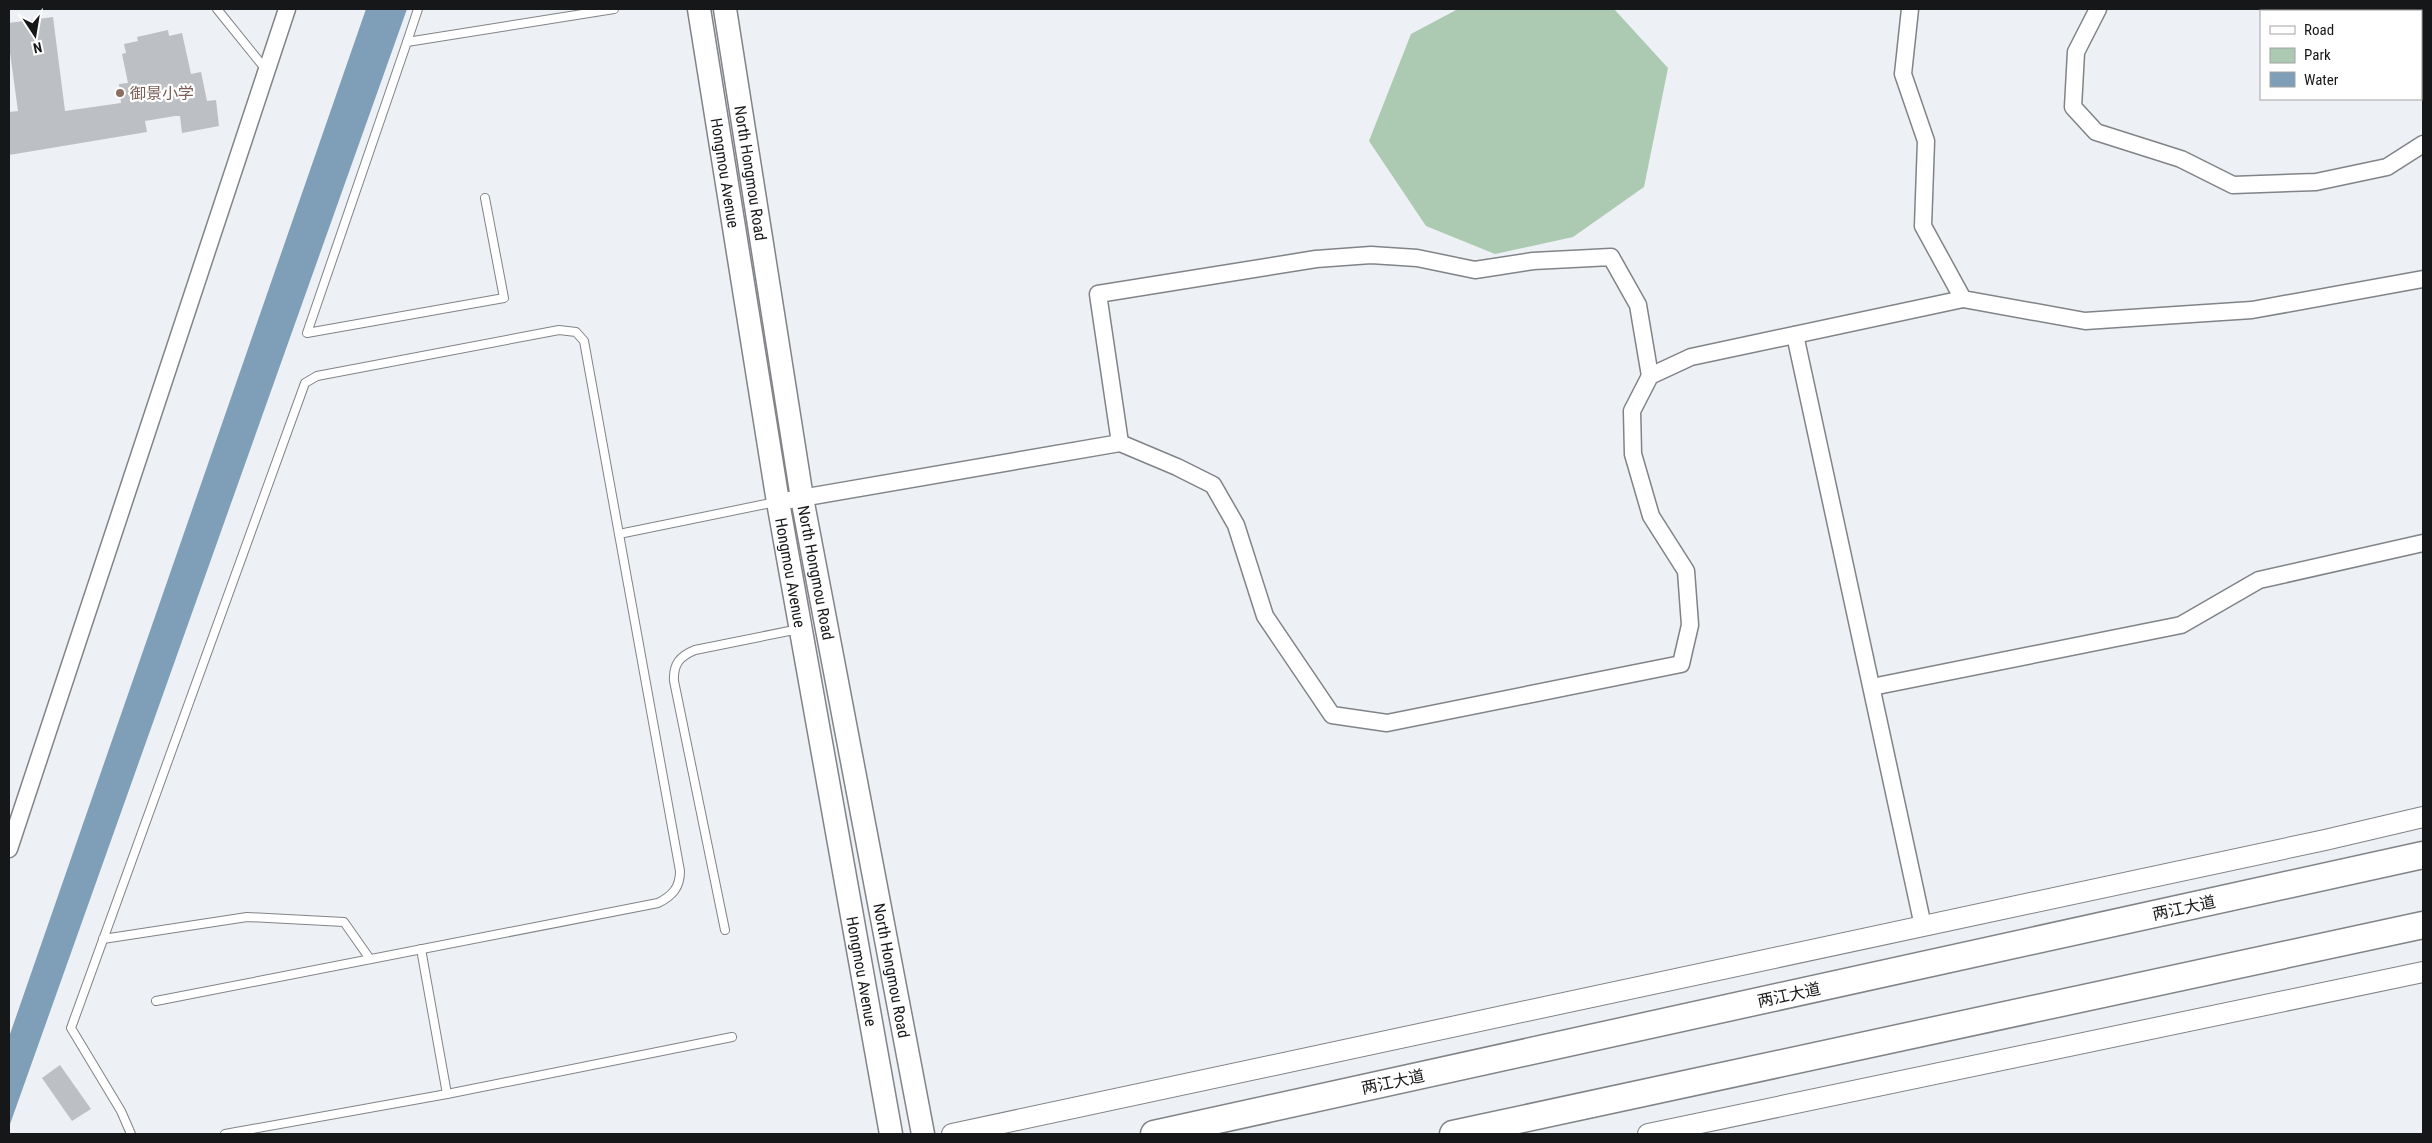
<svg xmlns="http://www.w3.org/2000/svg" width="2432" height="1143" viewBox="0 0 2432 1143" font-family="'Roboto Condensed','Noto Sans SC',sans-serif">
<style>
.green{fill:#abcab1}
.water{fill:#7e9fb7}
.building{fill:#bcbfc3}
.lines{fill:none;stroke-linecap:round;stroke-linejoin:round}
.service-casing{stroke:#808387;stroke-width:10}
.minor-casing{stroke:#808387;stroke-width:19}
.tertiary-casing{stroke:#808387;stroke-width:22}
.secondary-casing{stroke:#808387;stroke-width:25}
.trunk-casing{stroke:#808387;stroke-width:29}
.service{stroke:#fff;stroke-width:8}
.minor{stroke:#fff;stroke-width:16}
.tertiary{stroke:#fff;stroke-width:20}
.secondary{stroke:#fff;stroke-width:22}
.trunk{stroke:#fff;stroke-width:26}
.education-dot{fill:#8d6e63;stroke:#fff;stroke-width:2}
.labels{text-anchor:middle;dominant-baseline:central;stroke-width:4.5;stroke-linejoin:round;paint-order:stroke}
.education-label{font-size:16px;fill:#785e54;stroke:#fff;text-anchor:start}
.street-label{font-size:16px;fill:#161719;stroke:#fff}
</style>
<rect width="100%" height="100%" fill="#edf0f4"/>
<!-- green -->
<path class="green" d="M1458,9H1614L1668,68L1644,187L1573,237L1495,254L1426,226L1369,141L1411,34Z"/>
<!-- water -->
<path class="water" d="M366,9H407L9,1127V1037Z"/>
<!-- building -->
<g class="building">
<path d="M53,17L65,111L121,103L119,84L128,83L122,54L126,53L124,44L138,41L137,37L168,30L169,36L182,33L191,74L201,72L207,101L216,100L219,126L182,133L180,116H175L145,121L147,132L9,155V112L18,111L9,45V23Z"/>
<path d="M60,1065L91,1109L72,1121L42,1078Z"/>
</g>
<g class="lines">
<defs>
<g id="service">
<path d="M217,9L267,71"/>
<path d="M418,9L407,42L614,9"/>
<path d="M407,42L307,333L504,298L485,198"/>
<path d="M619,534L776,502"/>
<path d="M725,930L674,681C673,664 680,656 695,650L799,629"/>
<path d="M103,939L247,917L344,922L370,959"/>
<path d="M421,949L447,1094"/>
<path d="M131,1134L121,1111L71,1028L305,383L317,376L559,330L576,332L584,341L680,871C680,888 672,896 658,903L156,1001"/>
<path d="M225,1134L447,1094L732,1037"/>
</g>
<g id="minor">
<path d="M1910,9L1903,74L1926,141L1923,226L1963,299L2085,321L2252,310L2423,279"/>
<path d="M2098,9L2076,52L2073,107L2096,132L2181,159L2233,185L2316,182L2387,167L2423,144"/>
<path d="M1795,335L1923,926"/>
<path d="M1120,443L1098,294L1316,259L1371,255L1417,258L1475,270L1533,261L1611,257L1638,305L1650,376"/>
<path d="M778,502L1120,443L1177,467L1213,485L1236,525L1265,616L1332,715L1387,723L1681,664L1690,625L1686,571L1651,516L1633,454L1632,411L1650,376L1691,357L1963,299"/>
<path d="M1872,687L2181,625L2259,580L2423,543"/>
<path d="M9,849L287,9"/>
</g>
<g id="tertiary">
<path d="M952,1134L2325,840L2423,817"/>
<path d="M1648,1134L2423,972"/>
</g>
<g id="secondary">
<path id="s1" d="M699,9L778,502L891,1134"/>
<path id="s2" d="M725,9L802,498L923,1134"/>
</g>
<g id="trunk">
<path d="M1154,1134L2423,855"/>
<path d="M1453,1134L2423,925"/>
</g>
</defs>
<!-- service casing -->
<use href="#service" class="service-casing"/>
<!-- minor casing -->
<use href="#minor" class="minor-casing"/>
<!-- tertiary casing -->
<use href="#tertiary" class="tertiary-casing"/>
<!-- secondary casing -->
<use href="#secondary" class="secondary-casing"/>
<!-- trunk casing -->
<use href="#trunk" class="trunk-casing"/>
<!-- service -->
<use href="#service" class="service"/>
<!-- minor -->
<use href="#minor" class="minor"/>
<!-- tertiary -->
<use href="#tertiary" class="tertiary"/>
<!-- secondary -->
<use href="#secondary" class="secondary"/>
<!-- trunk -->
<use href="#trunk" class="trunk"/>
</g>
<!-- markers -->
<circle class="education-dot" cx="120" cy="93" r="5"/>
<g class="labels">
<!-- education labels -->
<g class="education-label">
<text x="130" y="93">御景小学</text>
</g>
<!-- street labels -->
<g class="street-label">
<text stroke="none"><textPath href="#s1" startOffset="166">Hongmou Avenue</textPath></text>
<text stroke="none"><textPath href="#s2" startOffset="166">North Hongmou Road</textPath></text>
<text stroke="none"><textPath href="#s1" startOffset="571">Hongmou Avenue</textPath></text>
<text stroke="none"><textPath href="#s2" startOffset="571">North Hongmou Road</textPath></text>
<text transform="translate(2184 908) rotate(-12)">两江大道</text>
<text stroke="none"><textPath href="#s1" startOffset="976">Hongmou Avenue</textPath></text>
<text stroke="none"><textPath href="#s2" startOffset="976">North Hongmou Road</textPath></text>
<text transform="translate(1789 995) rotate(-12)">两江大道</text>
<text transform="translate(1393 1082) rotate(-12)">两江大道</text>
</g>
</g>
<!-- border -->
<rect width="2432" height="1143" fill="none" stroke="#161719" stroke-width="20"/>
<!-- legend -->
<rect x="2260" y="10" width="162" height="90" fill="#ffffff" stroke="#a2a2a3"/>
<rect x="2270" y="26" width="25" height="8" fill="#ffffff" stroke="#a2a2a3"/>
<text x="2304" y="35" font-size="15" fill="#161719">Road</text>
<rect x="2270" y="48" width="25" height="15" fill="#abcab1" stroke="#a2a2a3"/>
<text x="2304" y="60" font-size="15" fill="#161719">Park</text>
<rect x="2270" y="72" width="25" height="15" fill="#7e9fb7" stroke="#a2a2a3"/>
<text x="2304" y="85" font-size="15" fill="#161719">Water</text>
<!-- north arrow -->
<g transform="translate(35 35) rotate(168)" stroke="#ffffff" stroke-width="4" paint-order="stroke">
<path d="M0-4L9 19L0 12L-9 19Z" fill="#161719"/>
<text y="-8" font-size="14" font-weight="bold" text-anchor="middle" fill="#161719">N</text>
</g>
</svg>
